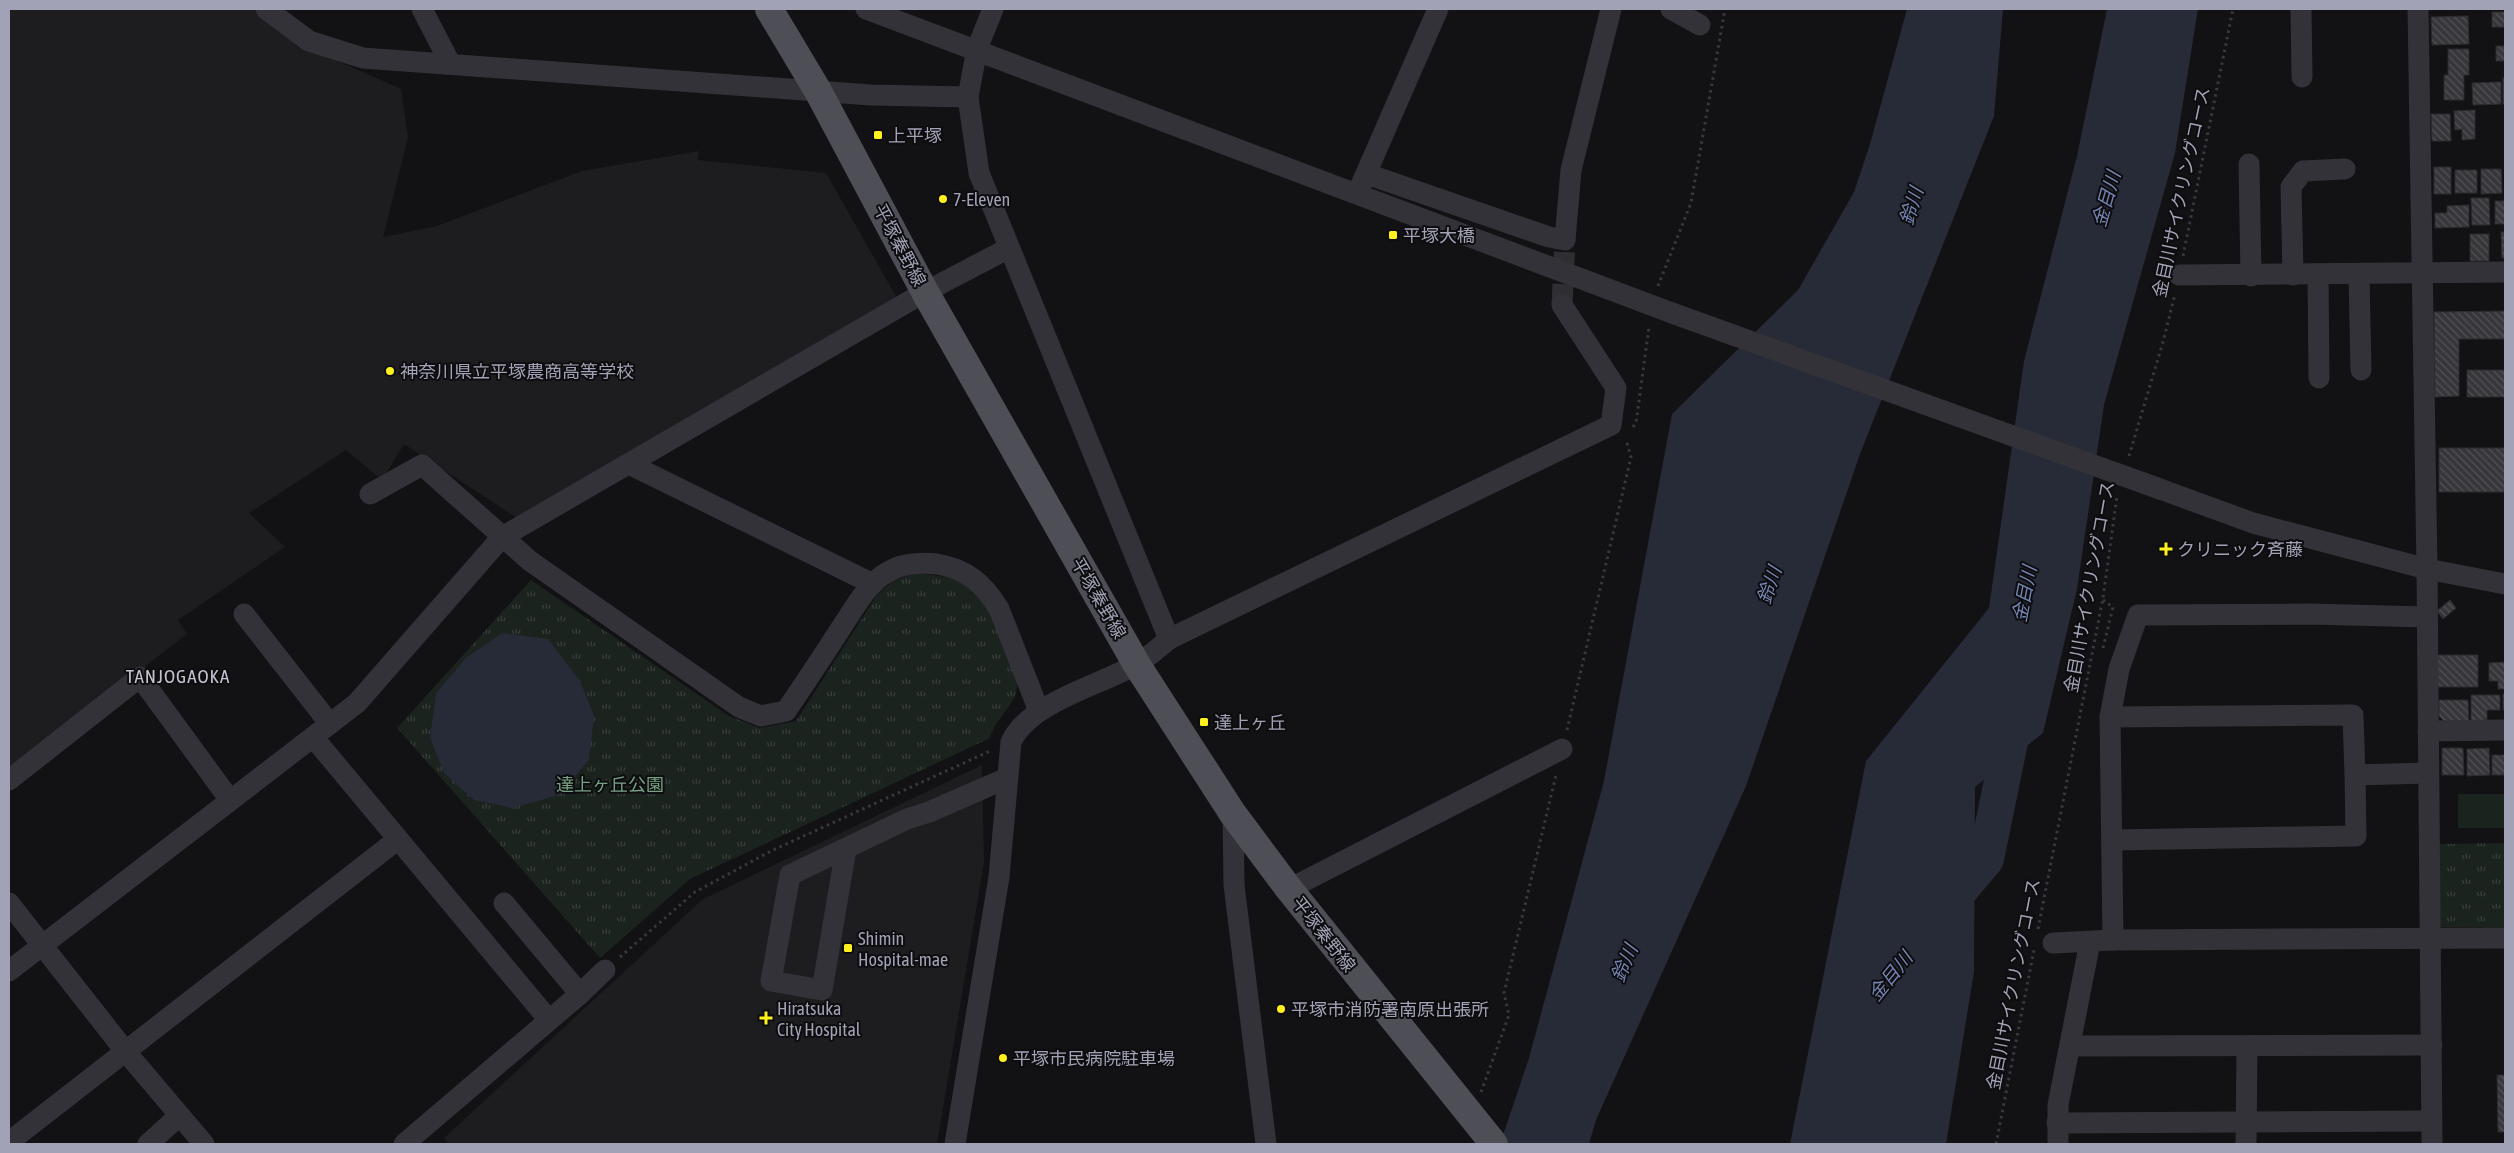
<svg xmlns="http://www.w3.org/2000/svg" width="2514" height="1153" viewBox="0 0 2514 1153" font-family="'Asap Condensed','Noto Sans JP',sans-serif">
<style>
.built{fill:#1d1d20}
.park{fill:url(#park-tufts)}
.garden{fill:#1b231e}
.water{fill:#272b37}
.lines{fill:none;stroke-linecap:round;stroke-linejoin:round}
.river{stroke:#272b37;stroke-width:36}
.building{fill:url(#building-back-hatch);stroke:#2c2b2f}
.minor-tunnel{stroke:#2f2e33;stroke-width:21;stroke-dasharray:21 11;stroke-linecap:butt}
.path{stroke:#38383f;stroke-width:3;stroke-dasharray:2.5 4;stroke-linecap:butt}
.minor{stroke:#333238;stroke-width:21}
.major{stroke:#4e4e57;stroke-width:28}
.minor-bridge{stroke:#333238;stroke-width:21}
.poi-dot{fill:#fff11d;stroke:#0d0c0e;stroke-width:2}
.labels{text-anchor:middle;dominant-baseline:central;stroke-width:4;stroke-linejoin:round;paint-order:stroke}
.poi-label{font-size:18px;fill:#a1a2b5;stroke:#0d0c0e;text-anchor:start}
.street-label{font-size:18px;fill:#a1a2b5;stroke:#0d0c0e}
.park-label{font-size:18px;fill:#77a185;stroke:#0d0c0e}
.water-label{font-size:19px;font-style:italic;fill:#7585b3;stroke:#0d0c0e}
.neighbourhood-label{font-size:19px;letter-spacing:1px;fill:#c3c3d0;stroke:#0d0c0e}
</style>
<defs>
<pattern id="park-tufts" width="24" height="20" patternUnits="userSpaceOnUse" patternTransform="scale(1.25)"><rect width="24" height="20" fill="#1b231e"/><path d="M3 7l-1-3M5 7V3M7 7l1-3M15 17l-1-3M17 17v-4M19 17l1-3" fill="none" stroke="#39403c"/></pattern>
<pattern id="building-back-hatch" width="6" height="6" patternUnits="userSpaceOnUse" patternTransform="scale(1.25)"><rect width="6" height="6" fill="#36363b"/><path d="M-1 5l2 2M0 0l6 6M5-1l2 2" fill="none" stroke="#505055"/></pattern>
</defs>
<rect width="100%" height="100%" fill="#121113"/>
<!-- built -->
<g class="built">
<path d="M9,9H253L299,44L401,89L408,137L383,237L437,226L582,171L699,151L698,160L826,173L897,298L517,518L404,444L382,480L346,450L249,513L285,547L178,620L187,634L9,771Z"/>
<path d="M982,765L984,862L937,1144H449L444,1138L703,899Z"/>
</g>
<!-- park -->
<g class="park">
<path d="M915,573C931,575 948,576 964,582C969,584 978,591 982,596C992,610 1017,668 1017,685C1017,705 994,719 990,738L690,879L600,958L397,728L531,580L729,716L760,728L796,721L877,595L893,581Z"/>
<path d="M2505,843V927H2440V844Z"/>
</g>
<!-- garden -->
<rect class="garden" x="2458" y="794" width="47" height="34"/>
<!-- water -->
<g class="water">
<path d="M1907,9H2003L1994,116L1860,454L1746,786L1596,1120L1589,1144H1500L1529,1058L1604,781L1672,414L1798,290L1854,192L1870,144Z"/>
<path d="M2107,9H2198L2175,153L2104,405L2077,589L2043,733L1975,787L1974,972L1946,1144H1790L1866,761L1989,608L2024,361L2077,156Z"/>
<path d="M502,633L548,639L580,681L594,716L589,760L559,795L512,808L474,800L444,773L430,738L436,693L466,658Z"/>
</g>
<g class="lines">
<!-- river -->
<path class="river" d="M1942,911L1986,859L2012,732L2013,713"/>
</g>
<!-- building -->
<g class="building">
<rect x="2492" y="12" width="13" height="15"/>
<path d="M2468,16L2469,44L2432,45L2431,17Z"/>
<rect x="2496" y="46" width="9" height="15"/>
<path d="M2448,49H2469V75H2464V100H2444V75H2448Z"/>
<rect x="2503" y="78" width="2" height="26"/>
<path d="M2501,82V104L2473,105L2472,83Z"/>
<path d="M2475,110V139L2462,140V129L2455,130L2454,111Z"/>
<path d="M2431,114H2450L2451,141H2432Z"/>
<rect x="2434" y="167" width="17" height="27"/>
<path d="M2481,169H2501L2502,193L2481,194Z"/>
<rect x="2455" y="170" width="22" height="23"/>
<path d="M2471,198H2489L2490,225H2472Z"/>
<rect x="2495" y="201" width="10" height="23"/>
<path d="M2469,205V227L2435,228V213H2447V206Z"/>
<path d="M2501,232H2505V258H2502Z"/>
<rect x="2470" y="234" width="19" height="27"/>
<path d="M2505,311V339H2459V396L2435,397L2434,312Z"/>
<rect x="2467" y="370" width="38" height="27"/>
<rect x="2439" y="448" width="66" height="44"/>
<path d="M2450,600L2456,608L2443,619L2437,611Z"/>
<path d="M2437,655H2478V687H2438Z"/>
<path d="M2505,662V689H2498V681H2489V663Z"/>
<rect x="2503" y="694" width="2" height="16"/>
<path d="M2471,695H2500V710H2487V721H2471Z"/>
<path d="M2439,700H2468L2469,722H2445L2439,716Z"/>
<path d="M2442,748H2463L2464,775H2442Z"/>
<path d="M2489,748L2490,775L2467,776V749Z"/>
<rect x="2492" y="755" width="13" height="20"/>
<path d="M2497,1075H2505V1132H2498Z"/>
</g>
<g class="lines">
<!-- minor-tunnel -->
<path class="minor-tunnel" d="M1562,305L1565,240"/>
<!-- path -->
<g class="path">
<path d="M2183,256L2233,9"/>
<path d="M1658,286L1691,203L1725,9"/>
<path d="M1633,427L1636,423L1649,327"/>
<path d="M2129,456L2163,342L2175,294"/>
<path d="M2103,600L2114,608"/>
<path d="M2103,648L2113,607"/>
<path d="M1567,730L1631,457L1626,440"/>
<path d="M2038,929L2103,598L2117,496"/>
<path d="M620,957L695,892L773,850L990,751"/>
<path d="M1481,1092L1509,1015L1504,993L1556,775"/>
<path d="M1996,1144L2034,950"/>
</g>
<!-- minor -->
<g class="minor">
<path d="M266,9L309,41L363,58L871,95L968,97"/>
<path d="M422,9L450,63"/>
<path d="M866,9L1672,313"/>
<path d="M1671,9L1700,25"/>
<path d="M2301,9L2302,77"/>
<path d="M2418,9L2427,569L2432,1144"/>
<path d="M2249,164L2251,276"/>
<path d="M1367,174L1549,237L1565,240L1571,170L1611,9"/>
<path d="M1361,185L1438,9"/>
<path d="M2318,274L2319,378"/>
<path d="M2359,274L2361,370"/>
<path d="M2179,275L2505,272"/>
<path d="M2293,275L2291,187L2303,171L2345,169"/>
<path d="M629,464L873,584"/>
<path d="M2160,489L2253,523L2427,569L2505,584"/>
<path d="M370,494L422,465L530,561L739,707L761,716L786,711C805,683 823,656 841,628C854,609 866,585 886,573C901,563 920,562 937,564C967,569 984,584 999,609L1039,711"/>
<path d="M244,614L330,724"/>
<path d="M1169,639L1611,425L1616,388L1562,305"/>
<path d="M2110,717L2353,715L2355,775"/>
<path d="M2428,731L2505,730"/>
<path d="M313,737L549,1020"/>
<path d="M9,780L140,677L230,800"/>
<path d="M1233,814L1234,885L1266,1144"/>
<path d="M2112,840L2356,836L2355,775L2428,773"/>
<path d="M846,849L822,990L771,981L790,875L907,819L929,812L1007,778"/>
<path d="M1289,889L1562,749"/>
<path d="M9,903L126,1052L204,1144"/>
<path d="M504,903L580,994"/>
<path d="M2113,940L2110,717L2119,669L2138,615L2310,614L2427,617"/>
<path d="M2053,943L2113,940L2505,938"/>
<path d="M9,971L357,703L502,537L925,292L1009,248"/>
<path d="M2070,1046L2432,1045"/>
<path d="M2057,1123L2432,1121"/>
<path d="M9,1142L397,840"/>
<path d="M148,1144L179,1116"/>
<path d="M404,1144L580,994L605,970"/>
<path d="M955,1144L999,877L1011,742C1030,702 1098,686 1135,665C1147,659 1158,648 1169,639L979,173L968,97L977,49L993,9"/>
<path d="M2058,1144V1105L2090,942"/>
<path d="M2246,1144L2247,1046"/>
</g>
<!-- major -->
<path class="major" d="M769,9L818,91L925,292L1137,665L1184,738L1233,814L1289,889L1494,1144"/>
<!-- minor-bridge -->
<path class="minor-bridge" d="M1672,313L2160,489"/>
</g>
<!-- markers -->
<g class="poi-dot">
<rect x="873" y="130" width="10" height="10" rx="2.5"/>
<circle cx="943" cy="199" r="5"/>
<rect x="1388" y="230" width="10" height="10" rx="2.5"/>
<circle cx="390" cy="371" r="5"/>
<path d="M2163.5 541.5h5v5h5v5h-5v5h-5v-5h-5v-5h5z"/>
<rect x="1199" y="717" width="10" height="10" rx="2.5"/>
<rect x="843" y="943" width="10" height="10" rx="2.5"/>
<circle cx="1281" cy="1009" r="5"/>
<path d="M763.5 1010.5h5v5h5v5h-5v5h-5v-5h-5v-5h5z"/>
<circle cx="1003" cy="1058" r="5"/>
</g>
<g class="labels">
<!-- poi labels -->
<g class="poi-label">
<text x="888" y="135">上平塚</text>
<text x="953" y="199">7-Eleven</text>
<text x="1403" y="235">平塚大橋</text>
<text x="400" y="371">神奈川県立平塚農商高等学校</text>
<text x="2177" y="549">クリニック斉藤</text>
<text x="1214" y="722">達上ヶ丘</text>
<text x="858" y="938">Shimin<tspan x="858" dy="21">Hospital-mae</tspan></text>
<text x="777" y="1008">Hiratsuka<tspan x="777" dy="21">City Hospital</tspan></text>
<text x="1291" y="1009">平塚市消防署南原出張所</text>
<text x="1013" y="1058">平塚市民病院駐車場</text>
</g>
<!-- street labels -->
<g class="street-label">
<text transform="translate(2181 192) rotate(-78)">金目川サイクリングコース</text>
<text transform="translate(900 245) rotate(62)">平塚秦野線</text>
<text transform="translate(2089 587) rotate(-80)">金目川サイクリングコース</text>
<text transform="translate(1099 598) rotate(60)">平塚秦野線</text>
<text transform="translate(1324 934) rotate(52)">平塚秦野線</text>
<text transform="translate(2013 984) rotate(-79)">金目川サイクリングコース</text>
</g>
<!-- park labels -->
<g class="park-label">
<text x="610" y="784">達上ヶ丘公園</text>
</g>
<!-- water labels -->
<g class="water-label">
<text transform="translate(2106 199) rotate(-74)">金目川</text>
<text transform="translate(1911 206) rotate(-73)">鈴川</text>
<text transform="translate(1769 585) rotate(-71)">鈴川</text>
<text transform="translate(2024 594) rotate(-79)">金目川</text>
<text transform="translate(1624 963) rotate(-67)">鈴川</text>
<text transform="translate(1890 976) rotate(-51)">金目川</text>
</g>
<!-- neighbourhood labels -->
<g class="neighbourhood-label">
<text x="178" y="676">TANJOGAOKA</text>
</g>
</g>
<!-- border -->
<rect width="2514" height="1153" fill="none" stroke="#a1a2b5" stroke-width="20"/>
</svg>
